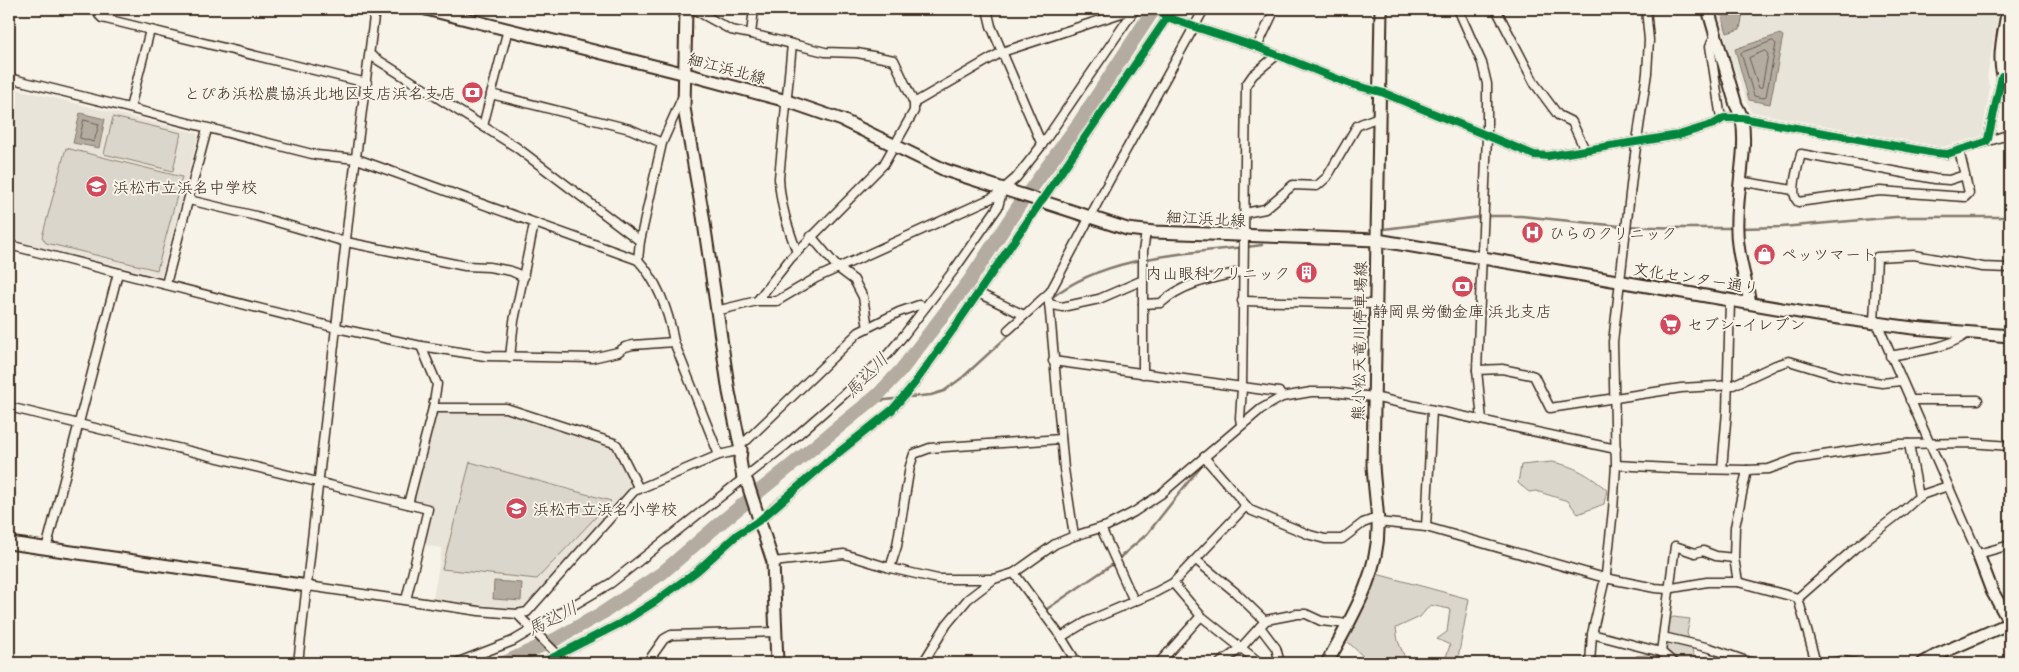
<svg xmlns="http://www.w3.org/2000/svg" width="2019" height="672" viewBox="0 0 2019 672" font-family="'Patrick Hand','Klee One',sans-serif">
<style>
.built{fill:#e9e4d9}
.green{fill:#dbd6cb;stroke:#8b8074}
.water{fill:#b4aca0;stroke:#84786c}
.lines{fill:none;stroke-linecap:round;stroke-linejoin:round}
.shore{stroke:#6b5e52;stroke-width:1}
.stream{stroke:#84786c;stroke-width:2.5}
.river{stroke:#b4aca0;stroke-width:14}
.street-casing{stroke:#3b2a1e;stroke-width:11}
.secondary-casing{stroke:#3b2a1e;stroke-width:15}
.street{stroke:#f7f3e8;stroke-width:8}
.secondary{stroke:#f7f3e8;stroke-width:11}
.cycleway-casing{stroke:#f7f3e8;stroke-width:11}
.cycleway{stroke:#00873e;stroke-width:8}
.labels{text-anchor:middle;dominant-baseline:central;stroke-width:4;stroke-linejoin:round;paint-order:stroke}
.street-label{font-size:16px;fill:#3b2a1e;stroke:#f7f3e8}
.poi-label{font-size:16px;fill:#3b2a1e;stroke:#f7f3e8;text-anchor:start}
.water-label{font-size:18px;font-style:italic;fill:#5f5145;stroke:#f7f3e8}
</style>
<rect width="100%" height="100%" fill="#f7f3e8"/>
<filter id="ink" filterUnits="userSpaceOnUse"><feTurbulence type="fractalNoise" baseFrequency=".02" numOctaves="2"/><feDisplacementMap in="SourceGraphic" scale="10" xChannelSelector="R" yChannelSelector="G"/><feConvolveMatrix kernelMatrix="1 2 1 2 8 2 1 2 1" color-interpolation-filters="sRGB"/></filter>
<g filter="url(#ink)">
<!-- built -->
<g class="built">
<path d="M1717,9H1999L1987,78L1990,87L1982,136L1942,147L1751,112L1730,56Z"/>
<path d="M9,87L197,133L198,136L162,275L160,276L9,239Z"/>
<path d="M505,412L613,449L633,486L525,607L516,609L433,599L442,548L424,545L433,513L411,506L436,413Z"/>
</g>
<!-- green -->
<g class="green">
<path d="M113,117L181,133L173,171L104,154Z"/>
<path d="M66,148L182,177L157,270L46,243L42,237Z"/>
<path d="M470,462L611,501L537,579L442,569Z"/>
<path d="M1552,462C1575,466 1589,475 1607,490L1604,504L1578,514L1568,501L1536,491L1529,492L1518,483L1521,465Z"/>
<path d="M1373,573L1469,599L1457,663H1434L1445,660L1450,645L1437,639L1447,632L1450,609L1430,605L1420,617L1396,628L1398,641L1407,663H1370L1347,641Z"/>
<path d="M1673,617L1690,619L1687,633L1696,663H1637L1636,656L1663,653L1667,621Z"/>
</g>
<!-- water -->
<g class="water">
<path d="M1720,9H1744L1740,29L1727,33Z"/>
<path d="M1780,34L1783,36L1770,104L1749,100L1735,49Z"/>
<path d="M80,113L105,119L99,148L73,143Z"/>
<path d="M494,581L522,583L521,601L493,599Z"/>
</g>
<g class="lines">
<!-- shore -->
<g class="shore">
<path d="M1773,41L1776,44L1766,96L1764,98L1754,96L1741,53Z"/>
<path d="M1765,51L1768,54L1762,87L1759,88L1749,58Z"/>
<path d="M84,120L99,124L94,142L80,138Z"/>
</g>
<!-- stream -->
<g class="stream">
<path d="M1741,228L1782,227L1896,217H2004"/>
<path d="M1384,229L1488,216H1521L1620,226L1684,228H1733"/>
<path d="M1051,298C1110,253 1190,254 1262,245"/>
<path d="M910,397L931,395L944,391L963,377L1046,301"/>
<path d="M869,402L894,399"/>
<path d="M1117,560L1147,534L1204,462"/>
<path d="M1044,611L1113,564"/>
</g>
<!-- river -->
<path class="river" d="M504,663L556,639L604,612L662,573L719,524L878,395L902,369L970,280L1018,207L1079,123L1154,9"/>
<defs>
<g id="street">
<path d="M97,9L99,15L102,18L367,83"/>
<path d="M693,9L731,30L751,34L825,52L857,53L894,60L914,103V111L884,164L790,259L757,301L716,311"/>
<path d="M987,9L991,26L1042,145"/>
<path d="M1155,9L1167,17L1195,27L1257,47L1350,84L1384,93L1534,155L1548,156L1679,135L1714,124L1724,118H1742L1935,153L1947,154L1986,142L1988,139L2002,76"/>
<path d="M1458,9L1482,63L1487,84V137L1477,370L1482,420"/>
<path d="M1496,9L1535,84L1558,115L1572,122L1585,150"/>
<path d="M751,34L754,9"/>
<path d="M1717,38L1712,41L1710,46L1721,119"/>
<path d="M792,44L779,178C780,204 788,228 797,252"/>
<path d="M1257,47L1275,9"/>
<path d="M370,55L516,147L640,241"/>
<path d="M9,78L316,155L357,159L638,260C658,282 669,313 674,342L719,455"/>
<path d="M491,94L630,129L662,143"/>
<path d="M914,103L1002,52L1134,9"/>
<path d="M130,108L150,30"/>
<path d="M483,126L508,29"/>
<path d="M1986,142L2010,134"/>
<path d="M1959,150L1969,193L1965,197L1880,191L1798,202C1789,194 1798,166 1801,154L1935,179L1949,180L1965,175"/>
<path d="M1739,181L1793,190"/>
<path d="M189,200L256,216L346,242L465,266L489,267L511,271L524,277"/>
<path d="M1245,213L1265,209L1293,185L1317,186L1327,177L1357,126C1365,121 1372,121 1379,116"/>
<path d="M811,236L838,268L854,280L863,297L868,328"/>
<path d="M9,245L337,328L421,346L485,356L592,358L618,352L625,347L633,345L674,342"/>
<path d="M638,260L640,241L662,143L683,96"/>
<path d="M166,284L207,129"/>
<path d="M978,293L1024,315"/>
<path d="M757,301H777L816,278L994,197L1016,178L1042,145L1135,9"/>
<path d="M1242,301L1375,304"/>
<path d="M1049,304L1062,307L1099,299L1143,280"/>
<path d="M1143,304L1161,303C1184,282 1214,278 1244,271"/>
<path d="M1874,323L1877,257L1914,255L1983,267L2010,268"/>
<path d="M1877,323L1978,554L2010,545"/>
<path d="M1008,330L1049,293"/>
<path d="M1890,356C1916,351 1947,349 1968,333"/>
<path d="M510,357L514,321L534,224"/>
<path d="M1053,361L1279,392L1282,397"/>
<path d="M1477,370L1502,369L1531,375L1534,376L1550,408L1681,388L1733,385L1776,365L1789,361L1842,377L1882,383L1901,381"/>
<path d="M1143,374V251L1146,232"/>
<path d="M1910,400H1978"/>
<path d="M9,407L428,509L406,600"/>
<path d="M433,408H506L614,443L617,445L639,489"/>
<path d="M1241,424L1240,418L1242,388L1246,85L1253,75L1277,55"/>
<path d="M739,443L747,440L859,332L899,312L919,305L925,307"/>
<path d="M1909,444L1919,497"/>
<path d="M1204,457L1250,510L1310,535L1325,539H1342L1363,523L1377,518"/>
<path d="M1616,465L1688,469L1747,470L1769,469L1796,459L1897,444L1970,443L2010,446"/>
<path d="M1722,469L1727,411L1730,301"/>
<path d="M408,504L433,408L437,384L421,346"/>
<path d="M1378,522L1426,527L1605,578L1655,588L1667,589L1707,582H1738L1798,598L1855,548L1904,510L1915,500L1924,494L1948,486"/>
<path d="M1426,527L1432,410"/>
<path d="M1101,528L1134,601"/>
<path d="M1074,536L1064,469L1049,302L1047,298L1109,181L1204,9"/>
<path d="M46,549L118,273"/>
<path d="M1196,560L1235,592L1265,621"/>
<path d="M773,562L844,554L890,568L938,579H994L1014,573L1055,544L1074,536L1107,526L1134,512L1161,494L1261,409L1282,397L1311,392H1333L1373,397L1616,449"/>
<path d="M890,568L897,546L910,466L914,454L930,448L1061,439"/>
<path d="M1014,573L1061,637L1077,663"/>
<path d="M1738,582L1734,558L1735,527L1747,470"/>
<path d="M1173,583L1201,616L1260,663"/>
<path d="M308,586L479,611L517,614L527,612L634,491L719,455L741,450"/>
<path d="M1798,598L1816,663"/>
<path d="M517,614L566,663"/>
<path d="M1260,627L1276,648L1280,663"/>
<path d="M1592,634L1661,652L1674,663"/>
<path d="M1061,637L1088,621L1156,592L1173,583L1246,506"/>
<path d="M1663,637L1710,648L1752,663"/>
<path d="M1661,652L1675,546L1695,553L1703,551L1716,556L1734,558"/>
<path d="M298,663L350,204L375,9"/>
<path d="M456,663L513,641L611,583L786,445L859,381L888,354L904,335L954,270L998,207L1003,188"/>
<path d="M542,663L621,623L656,601L697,571L738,534L760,520L828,461L892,410L914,384L957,324L1173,9"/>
<path d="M647,663L664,639L671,635L776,632"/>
<path d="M923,663L947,624L968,599L994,579"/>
<path d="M1159,663L1201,616"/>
<path d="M1220,663L1240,649L1266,620L1297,614H1306L1321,621L1348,624"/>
<path d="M1590,663L1592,634L1606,574L1613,510L1616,465L1613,342L1633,168L1647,73L1649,40L1646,9"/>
<path d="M1830,663L1842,661L1855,663"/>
</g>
<g id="secondary">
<path d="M426,9L686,74L787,101L842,120L945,170L1127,229L1154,232L1377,240L1817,315L1913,328L2010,336"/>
<path d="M686,9L684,108L703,216L729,392L741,450L740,460L743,478L747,482L773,562L777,663"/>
<path d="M1708,9L1736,105C1738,109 1741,114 1742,119C1748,153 1735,195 1737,231C1737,256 1746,279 1750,303"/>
<path d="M2008,9C2003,38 1994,66 2010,93"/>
<path d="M9,543L308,586"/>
<path d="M1327,663C1350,620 1380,574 1378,523C1377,504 1374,484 1373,465L1381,9"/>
<path d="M1923,663L1939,654L2010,623L1992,591L1978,554"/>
</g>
</defs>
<!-- street casing -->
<use href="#street" class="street-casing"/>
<!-- secondary casing -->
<use href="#secondary" class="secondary-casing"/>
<!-- street -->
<use href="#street" class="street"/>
<!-- secondary -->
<use href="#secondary" class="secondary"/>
<defs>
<g id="cycleway">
<path d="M1155,9L1167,17L1195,27L1257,47L1350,84L1384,93L1534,155L1548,156L1679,135L1714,124L1724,118H1742L1935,153L1947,154L1986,142L1988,139L2002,76"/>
<path d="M542,663L621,623L656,601L697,571L738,534L760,520L828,461L892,410L914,384L957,324L1173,9"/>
</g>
</defs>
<!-- cycleway casing -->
<use href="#cycleway" class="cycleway-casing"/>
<!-- cycleway -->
<use href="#cycleway" class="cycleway"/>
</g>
</g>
<!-- icons -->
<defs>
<symbol id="bank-disc" viewBox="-11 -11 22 22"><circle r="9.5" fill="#d1495b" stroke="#f7f3e8"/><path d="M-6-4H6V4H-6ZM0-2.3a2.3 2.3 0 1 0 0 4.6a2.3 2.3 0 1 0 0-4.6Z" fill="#fff"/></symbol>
<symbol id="school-disc" viewBox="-11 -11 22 22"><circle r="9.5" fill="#d1495b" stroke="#f7f3e8"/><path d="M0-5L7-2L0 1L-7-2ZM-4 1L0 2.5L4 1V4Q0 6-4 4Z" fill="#fff"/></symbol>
<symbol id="hospital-disc" viewBox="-11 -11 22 22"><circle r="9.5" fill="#d1495b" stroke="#f7f3e8"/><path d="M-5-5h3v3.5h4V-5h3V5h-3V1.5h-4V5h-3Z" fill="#fff"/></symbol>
<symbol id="shop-disc" viewBox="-11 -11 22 22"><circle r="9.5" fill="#d1495b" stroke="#f7f3e8"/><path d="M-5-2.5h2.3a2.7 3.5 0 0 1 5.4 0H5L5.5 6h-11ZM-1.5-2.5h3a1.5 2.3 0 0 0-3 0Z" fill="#fff"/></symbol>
<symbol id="building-disc" viewBox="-11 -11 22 22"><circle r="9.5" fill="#d1495b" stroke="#f7f3e8"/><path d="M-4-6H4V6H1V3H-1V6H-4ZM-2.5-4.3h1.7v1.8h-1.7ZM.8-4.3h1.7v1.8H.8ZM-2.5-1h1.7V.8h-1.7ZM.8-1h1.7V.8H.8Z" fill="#fff"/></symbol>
<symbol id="supermarket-disc" viewBox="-11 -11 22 22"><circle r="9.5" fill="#d1495b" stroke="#f7f3e8"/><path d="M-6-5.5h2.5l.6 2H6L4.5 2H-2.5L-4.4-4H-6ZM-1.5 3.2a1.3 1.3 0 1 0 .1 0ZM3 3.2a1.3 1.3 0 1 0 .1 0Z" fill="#fff"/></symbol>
</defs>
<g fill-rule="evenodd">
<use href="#bank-disc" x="460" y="80" width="25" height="25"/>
<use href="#school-disc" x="84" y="174" width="25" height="25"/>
<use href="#hospital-disc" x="1520" y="220" width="25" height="25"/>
<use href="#shop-disc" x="1752" y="242" width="25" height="25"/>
<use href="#building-disc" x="1294" y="260" width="25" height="25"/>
<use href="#bank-disc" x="1450" y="274" width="25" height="25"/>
<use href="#supermarket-disc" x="1658" y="312" width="25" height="25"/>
<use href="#school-disc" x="504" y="496" width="25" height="25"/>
</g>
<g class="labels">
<!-- street labels -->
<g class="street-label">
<text transform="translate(727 68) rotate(15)">細江浜北線</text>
<text transform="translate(1206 218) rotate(3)">細江浜北線</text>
<text transform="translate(1696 278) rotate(9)">文化センター通り</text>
<text transform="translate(1359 341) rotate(-89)">熊小松天竜川停車場線</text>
</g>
<!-- poi labels -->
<g class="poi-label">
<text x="456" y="93" text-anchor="end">とぴあ浜松農協浜北地区支店浜名支店</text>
<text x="113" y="187">浜松市立浜名中学校</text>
<text x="1549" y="233">ひらのクリニック</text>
<text x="1781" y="254">ペッツマート</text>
<text x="1290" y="273" text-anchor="end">内山眼科クリニック</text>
<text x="1462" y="311" text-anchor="middle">静岡県労働金庫 浜北支店</text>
<text x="1687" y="324">セブン-イレブン</text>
<text x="533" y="509">浜松市立浜名小学校</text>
</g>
<!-- water labels -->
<g class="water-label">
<text transform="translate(866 375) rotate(-46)">馬込川</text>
<text transform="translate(552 618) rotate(-27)">馬込川</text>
</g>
</g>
<!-- margin -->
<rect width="2019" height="672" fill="none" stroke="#f7f3e8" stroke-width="30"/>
<rect x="15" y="15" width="1989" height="642" fill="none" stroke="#3b2a1e" stroke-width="2" filter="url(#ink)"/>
</svg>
